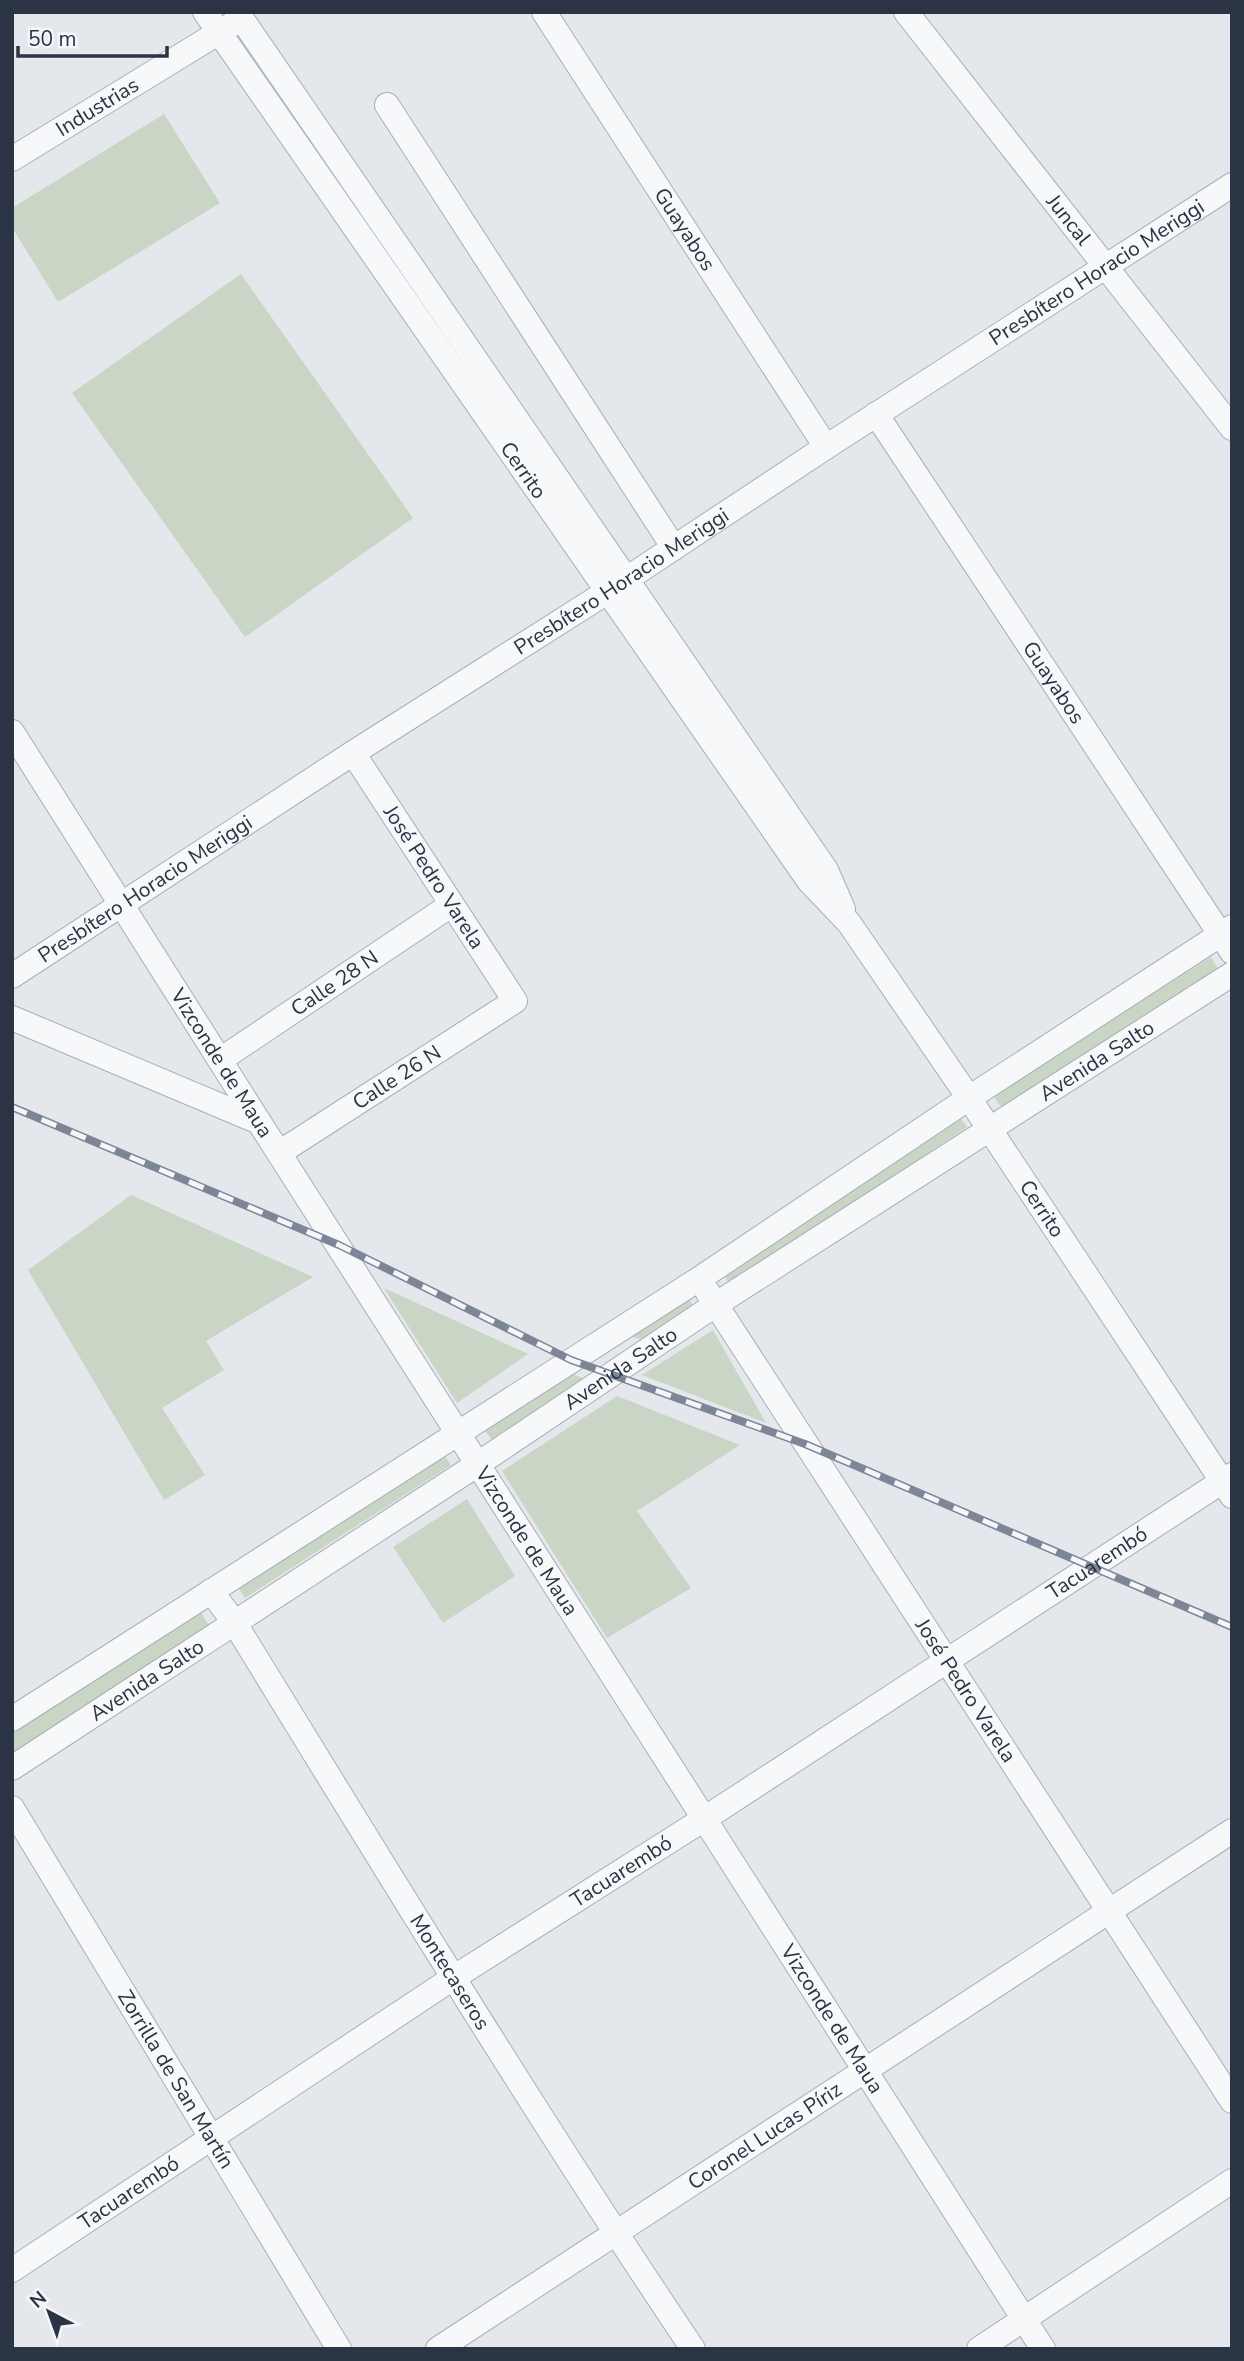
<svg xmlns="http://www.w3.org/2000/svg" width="1244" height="2361" viewBox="0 0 1244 2361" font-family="'Nunito Sans',sans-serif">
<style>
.green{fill:#c9d6c5}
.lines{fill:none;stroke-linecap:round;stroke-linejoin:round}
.minor-casing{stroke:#a9aeb7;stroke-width:26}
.minor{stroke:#f7f8fa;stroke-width:24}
.rail-casing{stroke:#7d8696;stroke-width:8}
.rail{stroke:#f4f6f9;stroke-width:5;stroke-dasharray:16;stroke-linecap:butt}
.labels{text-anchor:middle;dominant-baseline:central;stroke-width:5;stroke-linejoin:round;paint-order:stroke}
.street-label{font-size:21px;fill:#2b3445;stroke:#f4f6f9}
</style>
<rect width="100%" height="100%" fill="#e4e7ec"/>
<!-- green -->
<g class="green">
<path d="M164,114L220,203L58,302L12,227V208Z"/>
<path d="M241,274L413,518L245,637L72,393Z"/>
<path d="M1211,957L1218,969L1001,1107L993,1095Z"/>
<path d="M959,1116L967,1127L730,1285L723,1273Z"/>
<path d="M131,1195L313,1277L206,1341L224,1370L162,1408L205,1475L164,1500L28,1270Z"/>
<path d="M384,1288L528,1354L457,1403Z"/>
<path d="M689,1299L694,1308L644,1340L628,1336Z"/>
<path d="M713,1330L766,1423L642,1375Z"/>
<path d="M570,1373L587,1380L492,1440L484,1429Z"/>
<path d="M617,1396L740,1445L637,1511L691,1588L607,1638L502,1471Z"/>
<path d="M443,1453L451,1465L245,1598L237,1586Z"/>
<path d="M467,1499L515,1576L443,1623L393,1547Z"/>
<path d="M200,1611L210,1627L12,1757V1729Z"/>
</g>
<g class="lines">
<defs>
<g id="minor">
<path id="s1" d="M205,12L809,881L849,923L969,1098L1232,1496"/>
<path d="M237,12L826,870L843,909"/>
<path id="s2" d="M544,12L826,447"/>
<path id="s3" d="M906,12L1232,428"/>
<path d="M387,105L674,548"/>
<path id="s4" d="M12,159L231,25"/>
<path id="s5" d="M876,414L1232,952"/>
<path id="s6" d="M12,732L259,1122L1043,2349"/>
<path id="s7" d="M12,976L353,753L607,592L826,447L1232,185"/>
<path d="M12,1018L259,1122"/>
<path id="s8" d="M220,1060L451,905"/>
<path id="s9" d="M279,1153L515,1001L353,753"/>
<path id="s10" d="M707,1291L1232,2101"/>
<path id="s11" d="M211,1591L234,1622C384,1866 533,2111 693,2349"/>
<path d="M12,1719L699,1279L969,1098L1232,927"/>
<path id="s12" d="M12,1768L478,1464L715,1305L1232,974"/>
<path id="s13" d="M12,1808L339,2349"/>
<path id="s14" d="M12,2270L453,1978L704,1819L1232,1475"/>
<path id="s15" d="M438,2349L1232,1831"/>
<path d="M979,2349L1232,2181"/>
</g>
</defs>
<!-- minor casing -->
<use href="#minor" class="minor-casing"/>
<!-- minor -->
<use href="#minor" class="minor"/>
<defs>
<path id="rail" d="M12,1107L339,1245L571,1360L805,1444L1232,1627"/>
</defs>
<!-- rail casing -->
<use href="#rail" class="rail-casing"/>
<!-- rail -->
<use href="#rail" class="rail"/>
</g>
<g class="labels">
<!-- street labels -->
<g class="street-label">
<text stroke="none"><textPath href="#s4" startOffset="100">Industrias</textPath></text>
<text stroke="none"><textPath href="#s3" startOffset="264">Juncal</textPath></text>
<text stroke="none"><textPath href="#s2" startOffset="259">Guayabos</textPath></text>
<text stroke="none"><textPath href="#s7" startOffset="1293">Presbítero Horacio Meriggi</textPath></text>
<text stroke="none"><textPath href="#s1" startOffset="558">Cerrito</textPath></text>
<text stroke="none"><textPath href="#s7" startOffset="726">Presbítero Horacio Meriggi</textPath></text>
<text stroke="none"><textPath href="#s5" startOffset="322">Guayabos</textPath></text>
<text transform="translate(434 877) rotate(57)">José Pedro Varela</text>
<text stroke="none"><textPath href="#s7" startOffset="159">Presbítero Horacio Meriggi</textPath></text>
<text stroke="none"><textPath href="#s8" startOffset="138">Calle 28 N</textPath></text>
<text stroke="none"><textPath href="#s12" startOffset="1295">Avenida Salto</textPath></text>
<text stroke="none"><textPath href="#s6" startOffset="392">Vizconde de Maua</textPath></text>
<text stroke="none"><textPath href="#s9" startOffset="140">Calle 26 N</textPath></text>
<text stroke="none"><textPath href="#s1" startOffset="1461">Cerrito</textPath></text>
<text stroke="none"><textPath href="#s12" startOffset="728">Avenida Salto</textPath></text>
<text stroke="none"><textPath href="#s6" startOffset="959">Vizconde de Maua</textPath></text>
<text stroke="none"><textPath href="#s14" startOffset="1295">Tacuarembó</textPath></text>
<text stroke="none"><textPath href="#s12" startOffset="161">Avenida Salto</textPath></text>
<text stroke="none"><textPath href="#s10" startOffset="476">José Pedro Varela</textPath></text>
<text stroke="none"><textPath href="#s14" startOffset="728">Tacuarembó</textPath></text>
<text stroke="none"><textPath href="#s11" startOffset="450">Montecaseros</textPath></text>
<text stroke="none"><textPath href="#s6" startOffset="1526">Vizconde de Maua</textPath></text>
<text stroke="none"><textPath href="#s13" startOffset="317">Zorrilla de San Martín</textPath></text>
<text stroke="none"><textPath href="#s15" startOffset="390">Coronel Lucas Píriz</textPath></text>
<text stroke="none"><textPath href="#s14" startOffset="140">Tacuarembó</textPath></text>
</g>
</g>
<!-- border -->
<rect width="1244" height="2361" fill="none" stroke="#2b3445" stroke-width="28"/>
<!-- north arrow -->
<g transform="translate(49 2312) rotate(319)" stroke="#f4f6f9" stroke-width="5" paint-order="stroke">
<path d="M0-5L12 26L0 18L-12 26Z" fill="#2b3445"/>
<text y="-10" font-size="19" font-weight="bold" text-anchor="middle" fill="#2b3445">N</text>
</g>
<!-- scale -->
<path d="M18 46v10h149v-10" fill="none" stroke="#2b3445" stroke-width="3.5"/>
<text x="28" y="46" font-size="21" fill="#2b3445" stroke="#f4f6f9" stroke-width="5" paint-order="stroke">50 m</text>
</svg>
